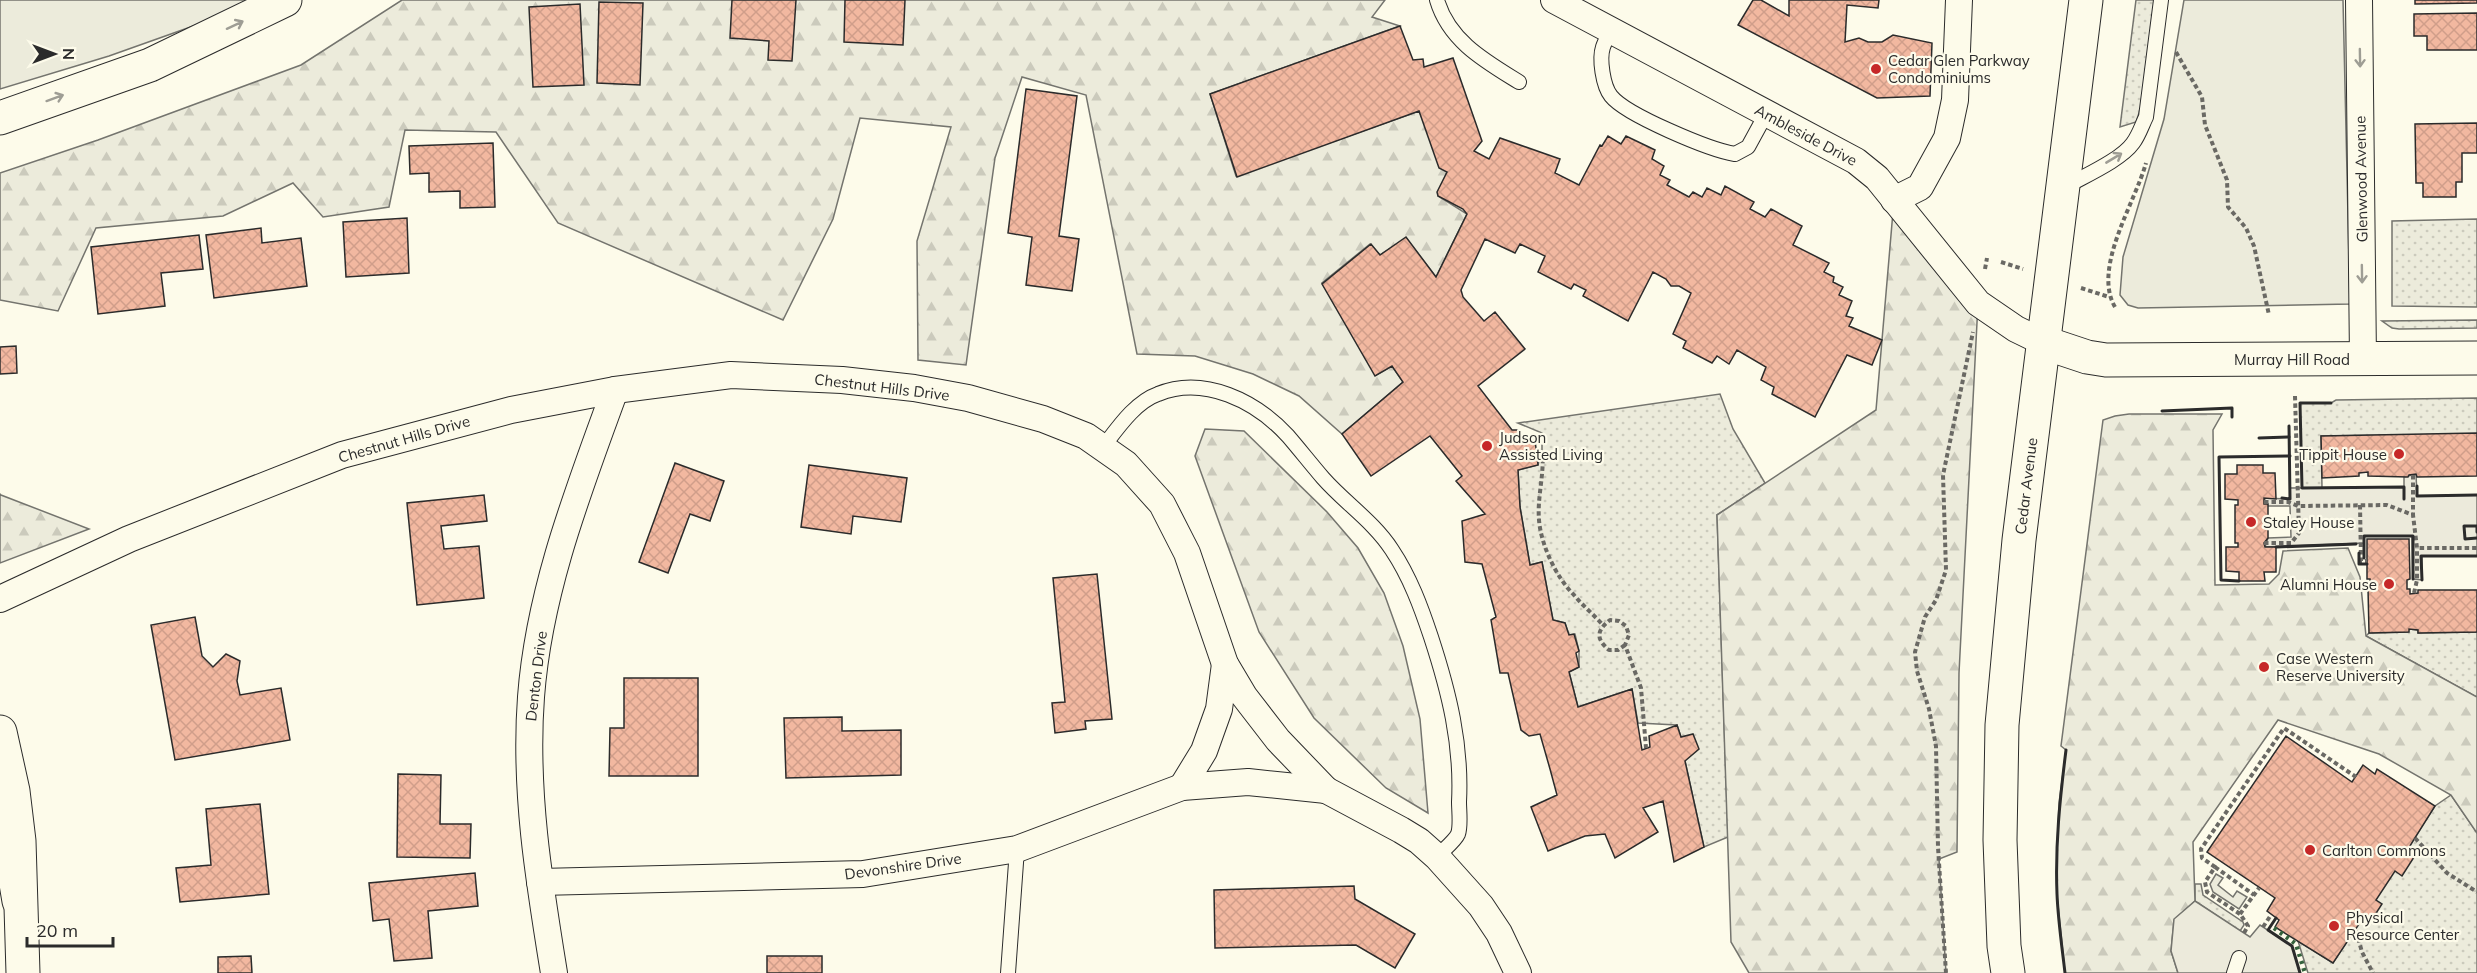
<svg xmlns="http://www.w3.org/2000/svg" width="2477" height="973" viewBox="0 0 2477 973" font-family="Mulish,sans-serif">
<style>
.grass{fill:url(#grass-dots);stroke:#74746e;stroke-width:1.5}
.forest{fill:url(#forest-firs);stroke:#74746e;stroke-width:1.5}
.green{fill:#ecebdb;stroke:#74746e;stroke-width:1.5}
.parking{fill:#eceadb;stroke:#74746e;stroke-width:1.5}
.building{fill:url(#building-cross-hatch);stroke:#2b2b2b;stroke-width:1.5}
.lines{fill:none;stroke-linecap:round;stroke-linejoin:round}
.service-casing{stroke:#2b2b2b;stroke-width:16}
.minor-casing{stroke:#2b2b2b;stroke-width:28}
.tertiary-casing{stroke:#2b2b2b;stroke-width:35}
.secondary-casing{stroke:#2b2b2b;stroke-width:35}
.path{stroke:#6a6964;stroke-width:4;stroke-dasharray:4.5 3;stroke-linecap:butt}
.service{stroke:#fdfbea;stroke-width:14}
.minor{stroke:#fdfbea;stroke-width:26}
.tertiary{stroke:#fdfbea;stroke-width:33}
.secondary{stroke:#fdfbea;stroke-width:33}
.hedge{stroke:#34623c;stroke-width:4.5;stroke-dasharray:3 4.5;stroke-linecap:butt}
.wall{stroke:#2b2b2b;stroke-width:3}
.oneway{stroke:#9e9d94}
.poi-dot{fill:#c62828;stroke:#fdfbea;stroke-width:2}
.labels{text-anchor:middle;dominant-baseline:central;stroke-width:4.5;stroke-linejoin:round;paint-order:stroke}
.poi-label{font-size:15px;fill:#2b2b2b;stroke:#fdfbea;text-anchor:start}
.street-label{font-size:15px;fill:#2b2b2b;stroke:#fdfbea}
</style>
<defs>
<pattern id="grass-dots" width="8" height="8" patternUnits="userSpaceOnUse" patternTransform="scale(1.5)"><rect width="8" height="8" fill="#ecebdb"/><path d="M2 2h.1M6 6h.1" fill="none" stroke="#cbcabc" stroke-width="1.8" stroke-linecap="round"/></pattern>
<pattern id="forest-firs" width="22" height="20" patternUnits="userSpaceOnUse" patternTransform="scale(1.5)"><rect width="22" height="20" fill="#ecebdb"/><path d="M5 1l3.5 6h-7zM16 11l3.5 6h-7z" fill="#cbcabc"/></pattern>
<pattern id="building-cross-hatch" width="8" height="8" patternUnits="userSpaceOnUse" patternTransform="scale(1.5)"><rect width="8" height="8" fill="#f2b8a0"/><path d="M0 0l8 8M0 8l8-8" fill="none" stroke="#d09e8a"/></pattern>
</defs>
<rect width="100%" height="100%" fill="#fdfbea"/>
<!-- grass -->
<g class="grass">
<path d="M2136,0H2156L2143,101L2136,122L2120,127Z"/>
<path d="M2477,219V307L2392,306V221Z"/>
<path d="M2477,320V328L2399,329L2392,328L2382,321Z"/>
<path d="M1720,394L1733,429L1765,483L1717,515L1728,837L1704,847L1685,761L1693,735L1681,737L1677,725L1638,723L1632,689L1578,707L1569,672L1579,667V651L1575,634L1569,635L1565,623L1553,620L1542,562L1530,565L1520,507L1518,470L1538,465L1542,450V433L1518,423Z"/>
<path d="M2477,398V434L2321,436L2322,488H2302L2300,403H2331L2336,400Z"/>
<path d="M2409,629L2418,630V633L2477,632V697L2366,636L2369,633L2408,632Z"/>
<path d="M2451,795L2477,833V973H2308L2298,941L2333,963L2435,806Z"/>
<path d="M2195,884H2201L2203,895L2243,922L2244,925L2240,931L2195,901Z"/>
</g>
<!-- forest -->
<g class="forest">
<path d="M402,0H1385L1372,17L1400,26L1210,94L1236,176L1419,111L1447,172L1438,196L1467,214L1436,277L1406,238L1380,255L1370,244L1322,283L1376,375L1392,366L1403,382L1342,434L1299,396L1253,374L1195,356L1137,354L1086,95L1022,77L995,158L966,365L918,360L917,241L951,127L860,118L833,219L783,320L558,223L496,132L405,130L389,207L323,217L293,183L223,216L96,228L58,311L0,300V173L98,140L301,65Z"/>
<path d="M1894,200L1978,303L1959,673L1957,852L1939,859L1946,973H1749L1731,942L1717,515L1876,410Z"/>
<path d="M2129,414H2222L2213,430L2215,585L2269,584L2279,574L2283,551L2348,548L2360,577L2366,636L2477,697V833L2451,795L2379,754L2278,720L2193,842L2195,901L2174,920L2171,951L2178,973H2065L2057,895V848L2059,803L2066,750L2061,746L2103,420L2115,416Z"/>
<path d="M1205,429L1244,431L1327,512L1358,548L1384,593L1403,646L1420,719L1428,813L1386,788L1314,718L1259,632L1195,456Z"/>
<path d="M0,494L1,495L89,529L0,563Z"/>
</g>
<!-- green -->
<g class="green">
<path d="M0,0H256L244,8L109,56L0,89Z"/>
<path d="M2184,0H2343L2350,304L2138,308L2128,305L2120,295L2123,257L2164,119Z"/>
<path d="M2216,874L2223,878L2218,885L2233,897L2237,891L2247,897L2239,909L2213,892L2210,884Z"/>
</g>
<!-- parking -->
<g class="parking">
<path d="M2416,474L2417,496L2477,495V556H2422V580L2413,579L2412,536H2364V543L2265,547L2268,538L2291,537L2290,506H2268L2264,498L2290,499V488L2404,487V477Z"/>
<path d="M2195,901L2250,937L2260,925L2292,946L2300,973H2178L2171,951L2174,919Z"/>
</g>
<!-- building -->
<g class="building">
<path d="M732,0H796L792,61L768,60L769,41L730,38Z"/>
<path d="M845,0H905L903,45L844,42Z"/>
<path d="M1753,0H1761L1789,16V0H1879L1878,8L1847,5L1845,42L1859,38L1868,42H1882L1893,35L1932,43L1930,96L1877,98L1738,25Z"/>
<path d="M2415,0H2477V3L2415,4Z"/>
<path d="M599,2L643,3L640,85L597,83Z"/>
<path d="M580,4L584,85L533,87L529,7Z"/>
<path d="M2477,13V50H2427V36H2414V14Z"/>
<path d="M1400,26L1413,60L1423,59L1424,67L1453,58L1482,141L1474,151L1489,159L1500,138L1560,159L1555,173L1579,185L1600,145L1602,146L1608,136L1621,144L1626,136L1655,150L1652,159L1664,166L1660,175L1670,180L1667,185L1689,197L1693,192L1702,197L1707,188L1721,195L1725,186L1754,202L1750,209L1765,217L1771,209L1802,226L1793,245L1829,263L1824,272L1834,277L1833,282L1843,287L1839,295L1852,301L1846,316L1853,318L1849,326L1882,340L1872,365L1847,355L1815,417L1772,394L1774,387L1761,380L1766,367L1737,350L1729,364L1717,356L1712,363L1683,348L1686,341L1673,334L1691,293L1679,286H1671L1666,279L1653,272L1628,321L1583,296L1586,290L1574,284L1571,289L1538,272L1545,256L1520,244L1515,253L1485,239L1461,290L1463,297L1484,321L1495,312L1525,349L1478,386L1512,430H1520L1519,435L1527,437L1529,441L1535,440L1538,465L1518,470L1520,507L1530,565L1542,562L1553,620L1565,623L1569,635L1574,634L1579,651L1576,653L1579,667L1569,672L1578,707L1632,689L1642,750L1650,747L1649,736L1677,725L1681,737L1693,734L1699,749L1685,761L1704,847L1674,862L1663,801L1643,808L1658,832L1615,858L1605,834L1585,836L1548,851L1531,807L1557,795L1550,769L1540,734L1529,736L1521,730L1508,673H1500L1491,620L1496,617L1482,564L1465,562L1462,521L1485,514L1456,481L1462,476L1430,436L1371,476L1342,434L1403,382L1392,366L1375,376L1322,284L1371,244L1380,255L1406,237L1436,277L1467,214L1463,209L1438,196L1437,192L1447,172L1439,168L1419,111L1237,177L1210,94Z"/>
<path d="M1026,89L1077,96L1059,236L1079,239L1072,291L1026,285L1032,237L1008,233Z"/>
<path d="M2477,123V153H2462V182H2456V197H2423V183H2416L2415,124Z"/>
<path d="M493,143L495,207L460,208V191L429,192V173L410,174L409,146Z"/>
<path d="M407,218L409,273L346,277L343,222Z"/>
<path d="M261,228L262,243L301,238L307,286L214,298L206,235Z"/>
<path d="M199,235L203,269L161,273L165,306L98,314L91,247Z"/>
<path d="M16,346L17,373L0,374V347Z"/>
<path d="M2477,433V476L2417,477L2416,474L2409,475L2408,477L2368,476V472L2359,473V476L2322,478L2321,436Z"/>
<path d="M675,463L724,481L710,521L690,514L668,573L639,562Z"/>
<path d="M809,465L907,478L901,522L853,516L851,534L801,527Z"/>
<path d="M2237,465H2263V473H2275L2276,499L2264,498V504H2268V538L2264,543L2265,547H2276V572H2264L2265,581H2239V572L2226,571V547H2238V543H2235V505H2238V500L2225,499V474H2237Z"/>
<path d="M484,495L487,521L441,526L444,549L479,546L484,598L417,605L407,503Z"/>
<path d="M2367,539H2409L2410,579L2407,580V589H2410V594L2418,593V590H2477V632L2418,633V630L2409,629V632L2369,633L2368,588H2371L2370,579H2367Z"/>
<path d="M1097,574L1112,719L1085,721L1086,729L1055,733L1052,703L1065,702L1053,578Z"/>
<path d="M195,617L202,656L213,667L226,654L240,661L237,681L240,695L281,688L290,740L175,760L151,625Z"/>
<path d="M624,678H698V776H609L610,728H624Z"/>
<path d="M842,717V731L901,730V775L786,778L784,718Z"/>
<path d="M2286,736L2352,782L2363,765L2375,774L2377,769L2435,806L2408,849L2416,854L2402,876L2395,871L2376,900L2382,904L2368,926L2361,921L2333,963L2275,927L2279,920L2267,911L2275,898L2207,852Z"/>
<path d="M398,774L441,775L440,824H471L470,858L397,857Z"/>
<path d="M260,804L269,894L180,902L176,868L211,865L206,809Z"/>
<path d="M475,873L478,906L428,911L432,958L394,961L389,919L373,921L369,883Z"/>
<path d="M1354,886L1355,899L1415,934L1395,968L1356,945L1215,948L1214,890Z"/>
<path d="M251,956L252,973H218V957Z"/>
<rect x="767" y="956" width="55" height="17"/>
</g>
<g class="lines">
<defs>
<g id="service">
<path d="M1437,0C1449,41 1485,61 1519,82"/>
<path d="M1611,30C1608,36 1605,41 1603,47C1599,59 1603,86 1611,96C1626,115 1710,150 1735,154L1748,147L1766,114"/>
<path d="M2065,187C2084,176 2121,160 2133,143C2139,135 2142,125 2146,117L2161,0"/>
<path d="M1103,447C1117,429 1135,402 1158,394C1204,375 1256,401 1288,436C1300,450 1311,464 1323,478C1345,503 1374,522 1392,550C1410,577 1421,607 1431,637C1449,692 1462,744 1459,802C1459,811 1461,826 1458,834C1455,841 1442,851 1437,857"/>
<path d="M1008,973L1017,849"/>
<path d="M2234,973L2239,958"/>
</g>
<g id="minor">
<path d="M1554,0L1856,161L1877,178L1978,303L2016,329L2045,343"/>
<path d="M2359,0L2363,359"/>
<path d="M1894,200L1920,187L1947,138L1955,100L1959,0"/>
<path d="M0,599L129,539L342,455L511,410L615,390L731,375L842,380L914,388L968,398L1043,419L1086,436L1126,464L1162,504L1187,553L1225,664L1244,696L1278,740L1326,790L1401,830L1419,841L1437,857L1481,906L1499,933L1518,973"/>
<path d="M1182,787L1204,751L1219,709L1225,664"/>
<path d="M540,882L863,874L1017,849L1182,787L1248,782L1326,790"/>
<path d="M554,973C539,881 524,790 531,697C539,590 579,489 615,390"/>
</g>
<g id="tertiary">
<path d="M2045,343L2087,357L2106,360L2477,358"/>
<path d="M0,732L13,791L19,841L23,973"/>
</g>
<g id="secondary">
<path d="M0,118L150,65L285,0"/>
<path d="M0,826L11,854L19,901"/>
<path d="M2008,973L2004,946L2000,840L2002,725L2019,540L2086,0"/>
</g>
</defs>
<!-- service casing -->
<use href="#service" class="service-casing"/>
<!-- minor casing -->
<use href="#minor" class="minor-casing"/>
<!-- tertiary casing -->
<use href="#tertiary" class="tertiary-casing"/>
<!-- secondary casing -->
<use href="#secondary" class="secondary-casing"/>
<!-- path -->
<g class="path">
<path d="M2176,52L2202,97L2205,125L2227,180L2228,207L2246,228L2254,246L2269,315"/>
<path d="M2001,262L2023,269"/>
<path d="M1985,269L1987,258"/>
<path d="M2081,288L2109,297"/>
<path d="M2115,307C2092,268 2135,203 2146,163"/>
<path d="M1536,451L1542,450C1545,473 1537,496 1539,520C1541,545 1556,577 1574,595C1583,606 1594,615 1603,625"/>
<path d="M2413,475V515"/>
<path d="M2264,502H2288L2298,506L2387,505L2413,515L2417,548H2477"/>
<path d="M2360,505L2361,561H2367"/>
<path d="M2264,543H2291L2299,533L2295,396"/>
<path d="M2414,593L2417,580V548"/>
<path d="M1625,645L1618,650H1609C1596,639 1596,631 1610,620L1619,621L1626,626L1629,635L1625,645L1641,688L1646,748"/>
<path d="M2415,838L2447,873L2477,892"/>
<path d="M2215,867L2254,895"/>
<path d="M2240,914L2259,888"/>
<path d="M2263,927L2271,915"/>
<path d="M2356,931L2362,952L2373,973"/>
<path d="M2244,933L2248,926L2240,914L2207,892L2205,882L2215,867L2202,858L2201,849L2284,728L2356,777"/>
<path d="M1946,973L1938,847L1936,746L1929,709L1917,671L1915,652L1925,617L1936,600L1946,570L1943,475L1973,332"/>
</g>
<!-- service -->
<use href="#service" class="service"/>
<!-- minor -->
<use href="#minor" class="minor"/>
<!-- tertiary -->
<use href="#tertiary" class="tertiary"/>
<!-- secondary -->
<use href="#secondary" class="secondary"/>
<!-- hedge -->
<path class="hedge" d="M2274,928L2296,944L2305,973"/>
<!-- wall -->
<g class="wall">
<path d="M2331,403H2300L2302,488L2404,487V499"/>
<path d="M2162,411L2232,408V417"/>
<path d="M2259,438L2289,437"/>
<path d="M2417,486V496L2477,495"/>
<path d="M2282,498L2290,499L2289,426"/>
<path d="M2477,532V526H2464L2465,539L2477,538"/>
<path d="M2276,547L2356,544"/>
<path d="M2359,553V564H2367"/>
<path d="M2364,558V536H2413V579"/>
<path d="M2422,580L2421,556H2477"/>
<path d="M2239,581L2221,580L2219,457L2290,456"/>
<path d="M2276,918L2268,930L2292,946L2300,973"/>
<path d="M2065,973C2062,947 2058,920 2057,894C2055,845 2060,798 2066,750"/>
</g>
</g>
<!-- one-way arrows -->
<defs><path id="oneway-shaft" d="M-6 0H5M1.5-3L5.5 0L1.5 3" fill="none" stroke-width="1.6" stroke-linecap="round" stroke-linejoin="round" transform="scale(1.5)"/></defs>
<g class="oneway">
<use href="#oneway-shaft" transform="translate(235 25) rotate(-25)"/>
<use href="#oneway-shaft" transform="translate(2360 58) rotate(89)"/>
<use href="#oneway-shaft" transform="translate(55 98) rotate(-20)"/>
<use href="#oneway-shaft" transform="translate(2114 158) rotate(-31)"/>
<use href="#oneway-shaft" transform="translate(2362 274) rotate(89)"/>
</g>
<!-- markers -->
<g class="poi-dot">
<circle cx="1876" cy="69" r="6"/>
<circle cx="1487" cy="446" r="6"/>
<circle cx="2399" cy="454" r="6"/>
<circle cx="2251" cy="522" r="6"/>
<circle cx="2389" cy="584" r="6"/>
<circle cx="2264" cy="667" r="6"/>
<circle cx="2310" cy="850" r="6"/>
<circle cx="2334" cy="926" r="6"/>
</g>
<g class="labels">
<!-- poi labels -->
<g class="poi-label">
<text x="1888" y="60">Cedar Glen Parkway<tspan x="1888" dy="17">Condominiums</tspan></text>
<text x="1499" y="437">Judson<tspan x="1499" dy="17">Assisted Living</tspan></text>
<text x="2387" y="454" text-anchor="end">Tippit House</text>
<text x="2263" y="522">Staley House</text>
<text x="2377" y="584" text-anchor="end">Alumni House</text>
<text x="2276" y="658">Case Western<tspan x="2276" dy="17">Reserve University</tspan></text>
<text x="2322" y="850">Carlton Commons</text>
<text x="2346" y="917">Physical<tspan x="2346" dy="17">Resource Center</tspan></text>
</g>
<!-- street labels -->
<g class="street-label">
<text transform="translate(1806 135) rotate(28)">Ambleside Drive</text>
<text transform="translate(2361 179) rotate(-91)">Glenwood Avenue</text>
<text x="2292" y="359">Murray Hill Road</text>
<text transform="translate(882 387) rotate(7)">Chestnut Hills Drive</text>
<text transform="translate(404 439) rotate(-16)">Chestnut Hills Drive</text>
<text transform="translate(2026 486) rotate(-83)">Cedar Avenue</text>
<text transform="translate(536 676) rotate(-83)">Denton Drive</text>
<text transform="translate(903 866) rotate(-8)">Devonshire Drive</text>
</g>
</g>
<!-- north arrow -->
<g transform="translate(54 54) rotate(90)" stroke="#fdfbea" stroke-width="4.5" paint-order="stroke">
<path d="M0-4.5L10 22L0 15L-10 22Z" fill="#2b2b2b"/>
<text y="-9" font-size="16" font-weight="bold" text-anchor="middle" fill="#2b2b2b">N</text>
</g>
<!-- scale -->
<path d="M27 937v9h86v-9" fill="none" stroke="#2b2b2b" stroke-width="3"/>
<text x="36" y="937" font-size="18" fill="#2b2b2b" stroke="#fdfbea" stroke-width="4.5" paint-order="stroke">20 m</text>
</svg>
